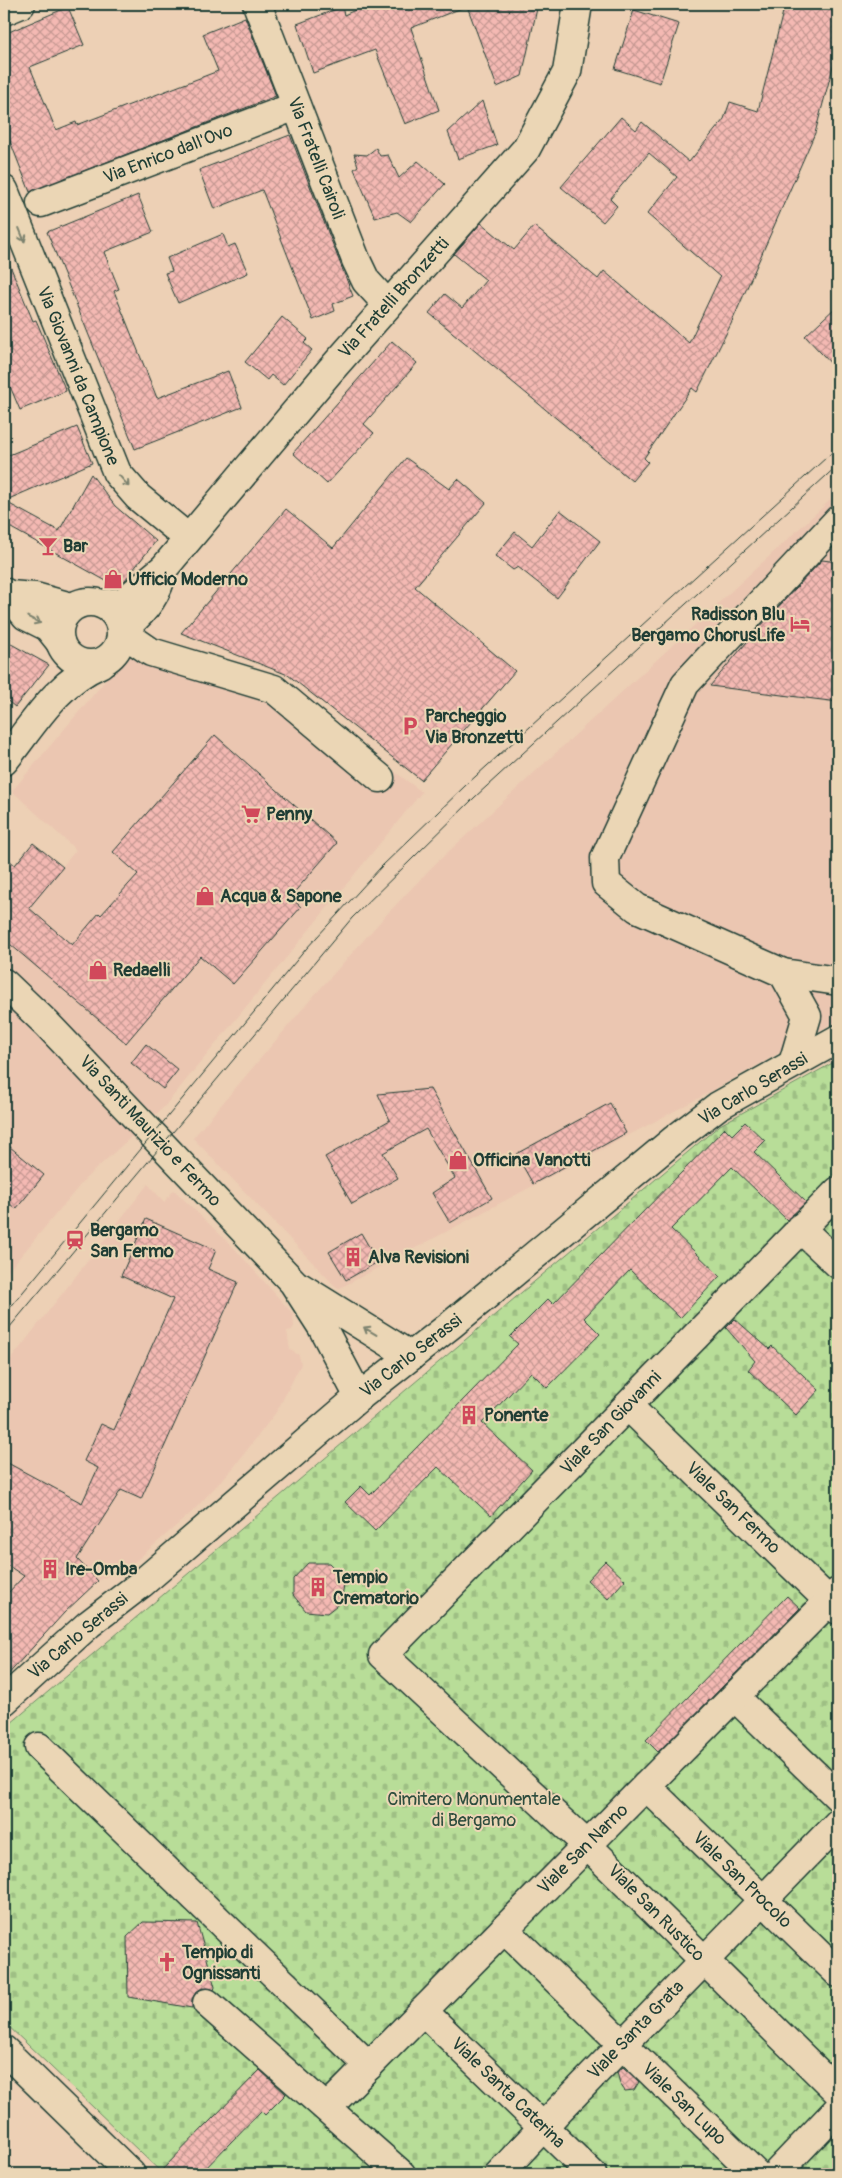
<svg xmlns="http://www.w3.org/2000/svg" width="842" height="2178" viewBox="0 0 842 2178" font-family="Pangolin,sans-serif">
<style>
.built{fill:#ebc6b1}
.cemetery{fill:url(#cemetery-stones);stroke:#6c8d66}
.building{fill:url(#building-cross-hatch);stroke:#1f3d34}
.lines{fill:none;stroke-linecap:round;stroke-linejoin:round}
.minor-casing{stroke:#1f3d34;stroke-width:31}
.minor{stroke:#ebd6b5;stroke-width:28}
.tram{stroke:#1f3d34;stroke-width:1}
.oneway{stroke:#7b826e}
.labels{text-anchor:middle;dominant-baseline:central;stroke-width:4;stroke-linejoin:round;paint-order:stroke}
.street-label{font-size:18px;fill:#1f3d34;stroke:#ebd6b5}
.poi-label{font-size:18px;font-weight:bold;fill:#1f3d34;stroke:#ebd6b5;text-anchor:start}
.park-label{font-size:18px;fill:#2e4d3e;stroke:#ebd6b5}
</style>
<defs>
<pattern id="cemetery-stones" width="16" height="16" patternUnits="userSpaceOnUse" patternTransform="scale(1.25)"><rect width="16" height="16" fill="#b8dd98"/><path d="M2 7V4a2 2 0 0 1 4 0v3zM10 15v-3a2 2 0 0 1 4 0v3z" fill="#9ebf84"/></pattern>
<pattern id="building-cross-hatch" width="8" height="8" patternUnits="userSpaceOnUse" patternTransform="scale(1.25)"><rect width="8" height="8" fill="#f4b9b3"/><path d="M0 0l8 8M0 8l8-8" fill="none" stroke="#c59892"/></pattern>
</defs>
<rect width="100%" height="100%" fill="#edd0b5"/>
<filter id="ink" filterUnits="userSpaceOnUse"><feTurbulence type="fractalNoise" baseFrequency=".02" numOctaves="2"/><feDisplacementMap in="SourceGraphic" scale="10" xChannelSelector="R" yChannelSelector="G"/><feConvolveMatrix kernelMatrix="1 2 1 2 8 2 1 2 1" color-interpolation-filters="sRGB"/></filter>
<g filter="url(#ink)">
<!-- built -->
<g class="built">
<path d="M838,493V1020L699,1098L338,1289L193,1138L311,999L388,913L434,865Z"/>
<path d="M143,636L278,685L422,792L164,1107L86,1178L4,1276V938L76,850L12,791Z"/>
<path d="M148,1184L164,1202L174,1190L235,1249L293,1314L294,1326L292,1330L287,1331L290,1350L299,1355L301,1364L277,1411L234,1467L192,1512L122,1573L119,1571L98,1581L64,1613L4,1679V1368Z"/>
</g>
<!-- cemetery -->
<path class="cemetery" d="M838,1060V2174H163L4,2022V1729L720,1125Z"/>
<!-- building -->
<g class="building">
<path d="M369,4H538L522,76L497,87L467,6L411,28L439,110L405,124L375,50L313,73L297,24L342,7L344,15Z"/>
<path d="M785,4H838V48L815,133L731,324L697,392L692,388L644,458L648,462L632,481L429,313L445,294L462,308L486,280L454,254L481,223L514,250L534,226L598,279L604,271L689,343L720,277L647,214L677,177L649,153L610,199L617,206L603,222L561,187L621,117L636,130L642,122L689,162L724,119L730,102L758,111Z"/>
<path d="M68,7L84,45L30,67L56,130L76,122L77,125L218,71L203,34L245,17L276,96L30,192L4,126V34Z"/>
<path d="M634,10L679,24L660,83L615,69Z"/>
<path d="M482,101L497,145L458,159L448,132Z"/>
<path d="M290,135L353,296L333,304L335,311L313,320L262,190L214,209L199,170Z"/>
<path d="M376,148L380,156L388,155L399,178L418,161L445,184L411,222L397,212L375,218L354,169L358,166L354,154L367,155Z"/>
<path d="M138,195L153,232L104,252L119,289L114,291L157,398L228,371L242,407L135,449L47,232Z"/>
<path d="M223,234L228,247L235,244L248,273L178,303L165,273L172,271L167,258Z"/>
<path d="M4,251L33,321L36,320L66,391L20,410L9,384L4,386Z"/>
<path d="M838,305V371L805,336Z"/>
<path d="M282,317L308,339L304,343L312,350L283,385L271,375L267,380L245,362Z"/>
<path d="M392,341L417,363L364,424L374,433L327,484L293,453Z"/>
<path d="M77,427L92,463L4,501V457Z"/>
<path d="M406,458L449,489L458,479L486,503L415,587L515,671L421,780L288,675L181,633L286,509L333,548Z"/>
<path d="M91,474L115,506L156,541L125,580L117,587L4,524V501L59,531Z"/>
<path d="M560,510L600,541L557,598L518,567L513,570L495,556L515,532L532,546Z"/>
<path d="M822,560L838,562V702L710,686L757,630Z"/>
<path d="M4,640L49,665L15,707L4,698Z"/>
<path d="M215,735L337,843L290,897L301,907L233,984L200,956L126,1043L4,939V856L15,865L33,843L63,867L29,908L72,945L99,913L101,915L138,874L113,852Z"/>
<path d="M146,1044L178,1070L163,1089L131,1063Z"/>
<path d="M430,1089L492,1198L450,1223L432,1193L455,1178L426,1129L383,1153L398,1178L352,1204L325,1157L390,1120L378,1094Z"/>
<path d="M610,1103L626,1133L533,1184L516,1154Z"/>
<path d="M745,1122L765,1141L754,1152L806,1202L787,1220L732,1167L671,1229L720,1276L680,1318L630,1270L584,1318L600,1334L547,1388L531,1372L482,1423L532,1470L491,1516L438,1467L375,1531L345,1502L361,1486L370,1495L518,1344L510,1337L548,1299L553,1304L725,1128L732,1135Z"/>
<path d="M4,1142L44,1175L16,1209L4,1199Z"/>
<path d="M146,1219L216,1250L208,1269L238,1282L141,1499L121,1490L77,1559L98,1581L64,1613L4,1679V1597L24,1576L4,1563V1461L82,1503L98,1468L84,1461L101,1424L114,1430L173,1299L121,1276Z"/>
<path d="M361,1233L378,1262L346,1280L329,1252Z"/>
<path d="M735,1319L769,1349L772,1346L819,1390L796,1415L748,1370L755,1361L726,1328Z"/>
<path d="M605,1561L625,1580L608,1599L587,1580Z"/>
<path d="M308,1563H329L345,1579L341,1602L327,1613L306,1611L293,1595V1579Z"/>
<path d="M787,1596L800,1608L658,1752L646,1740Z"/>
<path d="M143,1922L197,1923L215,1987L214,1990L202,1988L196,1992L192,1999V2008L128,1997L127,1937Z"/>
<path d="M623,2067L639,2082L634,2090L625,2091L620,2084L617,2072Z"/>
<path d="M260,2070L286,2094L265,2115L261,2111L200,2174H158Z"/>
</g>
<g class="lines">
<defs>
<g id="minor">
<path d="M257,4L356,260L366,281L387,304"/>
<path d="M4,11L21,4"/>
<path d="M4,190L117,473L138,497L188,538"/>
<path d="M41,203L296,106"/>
<path d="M838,520L685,684L605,858L606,883L637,908L783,973L838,981"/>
<path d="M4,592L9,595L26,616L48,627L60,642"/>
<path d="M9,595L35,597L71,607"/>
<circle cx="90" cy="633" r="31"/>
<path d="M103,604L123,602L164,568L329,372L526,149L567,72L578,4"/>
<path d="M122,630C140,615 154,601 161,578"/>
<path d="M122,632L151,652L274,689L380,778"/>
<path d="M4,761C33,725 56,683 100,664"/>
<path d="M783,973L807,1016L793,1063"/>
<path d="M4,983L47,1024L293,1282L322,1327L359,1397"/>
<path d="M838,1191L383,1655L587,1845L838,2092"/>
<path d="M800,1228L838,1264"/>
<path d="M300,1287L411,1356"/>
<path d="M628,1406L838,1610"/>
<path d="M735,1697L838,1797"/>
<path d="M4,1701L89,1624L141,1584L359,1397L452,1324L675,1139L718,1106L838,1039"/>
<path d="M39,1747L369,2066"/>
<path d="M646,1786L838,1973"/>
<path d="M504,1929L756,2174"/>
<path d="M207,2003L401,2174"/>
<path d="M423,2011L592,2174"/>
<path d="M4,2050L131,2174"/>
<path d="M327,2108L838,1592"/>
<path d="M499,2174L558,2111L838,1823"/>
<path d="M776,2174L838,2109"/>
</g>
</defs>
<!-- minor casing -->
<use href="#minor" class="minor-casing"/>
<!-- minor -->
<use href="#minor" class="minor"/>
<!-- tram -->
<g class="tram">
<path d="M4,1315L306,949L381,867L465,786L838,447"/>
<path d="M4,1334L352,918L475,797L838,465"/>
</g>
</g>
<!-- one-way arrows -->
<defs><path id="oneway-shaft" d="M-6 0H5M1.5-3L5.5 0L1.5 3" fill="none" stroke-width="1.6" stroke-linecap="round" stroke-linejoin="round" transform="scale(1.25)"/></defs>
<g class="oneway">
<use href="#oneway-shaft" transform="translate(22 235) rotate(68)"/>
<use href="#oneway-shaft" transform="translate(124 481) rotate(49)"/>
<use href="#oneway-shaft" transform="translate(34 620) rotate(27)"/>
<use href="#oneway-shaft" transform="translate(370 1331) rotate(-149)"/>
</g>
</g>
<!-- icons -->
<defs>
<symbol id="bar-bare" viewBox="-9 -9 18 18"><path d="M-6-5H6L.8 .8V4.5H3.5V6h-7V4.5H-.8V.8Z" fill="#d1495b" stroke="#ebd6b5" stroke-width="2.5" paint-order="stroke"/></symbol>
<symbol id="shop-bare" viewBox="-9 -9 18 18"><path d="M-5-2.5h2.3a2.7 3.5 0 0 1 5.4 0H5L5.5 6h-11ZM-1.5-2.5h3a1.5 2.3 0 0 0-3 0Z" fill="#d1495b" stroke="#ebd6b5" stroke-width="2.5" paint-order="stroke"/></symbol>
<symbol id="hotel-bare" viewBox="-9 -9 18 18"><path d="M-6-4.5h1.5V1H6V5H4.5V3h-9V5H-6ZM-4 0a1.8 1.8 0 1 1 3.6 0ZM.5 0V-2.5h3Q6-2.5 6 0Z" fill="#d1495b" stroke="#ebd6b5" stroke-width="2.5" paint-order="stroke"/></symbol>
<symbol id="parking-bare" viewBox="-9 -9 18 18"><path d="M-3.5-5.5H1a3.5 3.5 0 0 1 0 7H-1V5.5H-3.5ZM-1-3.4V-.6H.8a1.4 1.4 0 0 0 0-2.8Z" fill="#d1495b" stroke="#ebd6b5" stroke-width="2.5" paint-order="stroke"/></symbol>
<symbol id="supermarket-bare" viewBox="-9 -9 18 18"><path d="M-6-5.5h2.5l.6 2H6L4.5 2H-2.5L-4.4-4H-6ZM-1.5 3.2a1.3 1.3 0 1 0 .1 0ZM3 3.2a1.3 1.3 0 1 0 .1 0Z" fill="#d1495b" stroke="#ebd6b5" stroke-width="2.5" paint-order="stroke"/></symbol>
<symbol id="station-bare" viewBox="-9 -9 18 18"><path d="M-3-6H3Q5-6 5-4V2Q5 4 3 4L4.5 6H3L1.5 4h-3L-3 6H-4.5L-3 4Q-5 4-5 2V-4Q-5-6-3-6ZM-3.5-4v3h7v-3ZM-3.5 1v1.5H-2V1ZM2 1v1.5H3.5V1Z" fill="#d1495b" stroke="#ebd6b5" stroke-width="2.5" paint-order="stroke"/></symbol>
<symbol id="building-bare" viewBox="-9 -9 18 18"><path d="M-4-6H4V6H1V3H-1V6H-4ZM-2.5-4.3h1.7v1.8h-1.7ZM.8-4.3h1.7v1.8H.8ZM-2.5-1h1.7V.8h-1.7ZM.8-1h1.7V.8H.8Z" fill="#d1495b" stroke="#ebd6b5" stroke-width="2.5" paint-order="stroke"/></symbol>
<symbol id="church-bare" viewBox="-9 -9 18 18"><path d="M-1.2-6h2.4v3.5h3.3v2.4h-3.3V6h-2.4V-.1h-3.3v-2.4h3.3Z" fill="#d1495b" stroke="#ebd6b5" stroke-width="2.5" paint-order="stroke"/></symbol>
</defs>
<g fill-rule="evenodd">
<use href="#bar-bare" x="34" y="532" width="28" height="28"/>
<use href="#shop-bare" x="99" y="565" width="28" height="28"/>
<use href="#hotel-bare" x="786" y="610" width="28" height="28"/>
<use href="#parking-bare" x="396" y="712" width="28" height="28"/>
<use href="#supermarket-bare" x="237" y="800" width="28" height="28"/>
<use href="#shop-bare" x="191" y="882" width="28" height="28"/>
<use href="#shop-bare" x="84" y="956" width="28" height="28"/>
<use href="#shop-bare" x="444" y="1146" width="28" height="28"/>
<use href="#station-bare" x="61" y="1226" width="28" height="28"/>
<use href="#building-bare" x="339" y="1243" width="28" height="28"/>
<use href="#building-bare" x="455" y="1401" width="28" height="28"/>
<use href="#building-bare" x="36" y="1555" width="28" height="28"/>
<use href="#building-bare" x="304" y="1573" width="28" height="28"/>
<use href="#church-bare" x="153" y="1948" width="28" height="28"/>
</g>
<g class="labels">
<!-- street labels -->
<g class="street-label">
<text transform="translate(168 154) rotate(-21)">Via Enrico dall'Ovo</text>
<text transform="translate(316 158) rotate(69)">Via Fratelli Cairoli</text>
<text transform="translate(394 298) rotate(-48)">Via Fratelli Bronzetti</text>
<text transform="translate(78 376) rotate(68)">Via Giovanni da Campione</text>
<text transform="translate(753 1089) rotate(-31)">Via Carlo Serassi</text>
<text transform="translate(150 1131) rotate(47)">Via Santi Maurizio e Fermo</text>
<text transform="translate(411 1356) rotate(-38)">Via Carlo Serassi</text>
<text transform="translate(611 1423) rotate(-46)">Viale San Giovanni</text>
<text transform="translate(733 1508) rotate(44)">Viale San Fermo</text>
<text transform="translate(78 1636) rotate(-40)">Via Carlo Serassi</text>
<text transform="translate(583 1849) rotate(-45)">Viale San Narno</text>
<text transform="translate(742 1880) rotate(44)">Viale San Procolo</text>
<text transform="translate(656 1913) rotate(45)">Viale San Rustico</text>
<text transform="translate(636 2030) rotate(-46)">Viale Santa Grata</text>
<text transform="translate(508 2093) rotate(44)">Viale Santa Caterina</text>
<text transform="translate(684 2104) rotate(44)">Viale San Lupo</text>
</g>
<!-- poi labels -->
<g class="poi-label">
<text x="63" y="546">Bar</text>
<text x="128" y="579">Ufficio Moderno</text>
<text x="785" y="614" text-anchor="end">Radisson Blu<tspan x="785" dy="21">Bergamo ChorusLife</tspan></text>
<text x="425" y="716">Parcheggio<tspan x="425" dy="21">Via Bronzetti</tspan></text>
<text x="266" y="814">Penny</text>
<text x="220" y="896">Acqua &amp; Sapone</text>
<text x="113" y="970">Redaelli</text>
<text x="473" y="1160">Officina Vanotti</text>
<text x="90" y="1230">Bergamo<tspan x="90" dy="21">San Fermo</tspan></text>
<text x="368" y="1257">Alva Revisioni</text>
<text x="484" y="1415">Ponente</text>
<text x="65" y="1569">Ire-Omba</text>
<text x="333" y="1577">Tempio<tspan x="333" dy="21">Crematorio</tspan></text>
<text x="182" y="1952">Tempio di<tspan x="182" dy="21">Ognissanti</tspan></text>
</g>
<!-- park labels -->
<g class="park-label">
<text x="474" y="1799">Cimitero Monumentale<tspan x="474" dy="21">di Bergamo</tspan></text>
</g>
</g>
<!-- margin -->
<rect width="842" height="2178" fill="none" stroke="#ebd6b5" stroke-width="20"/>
<rect x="10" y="10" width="822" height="2158" fill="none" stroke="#1f3d34" stroke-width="2" filter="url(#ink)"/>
</svg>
